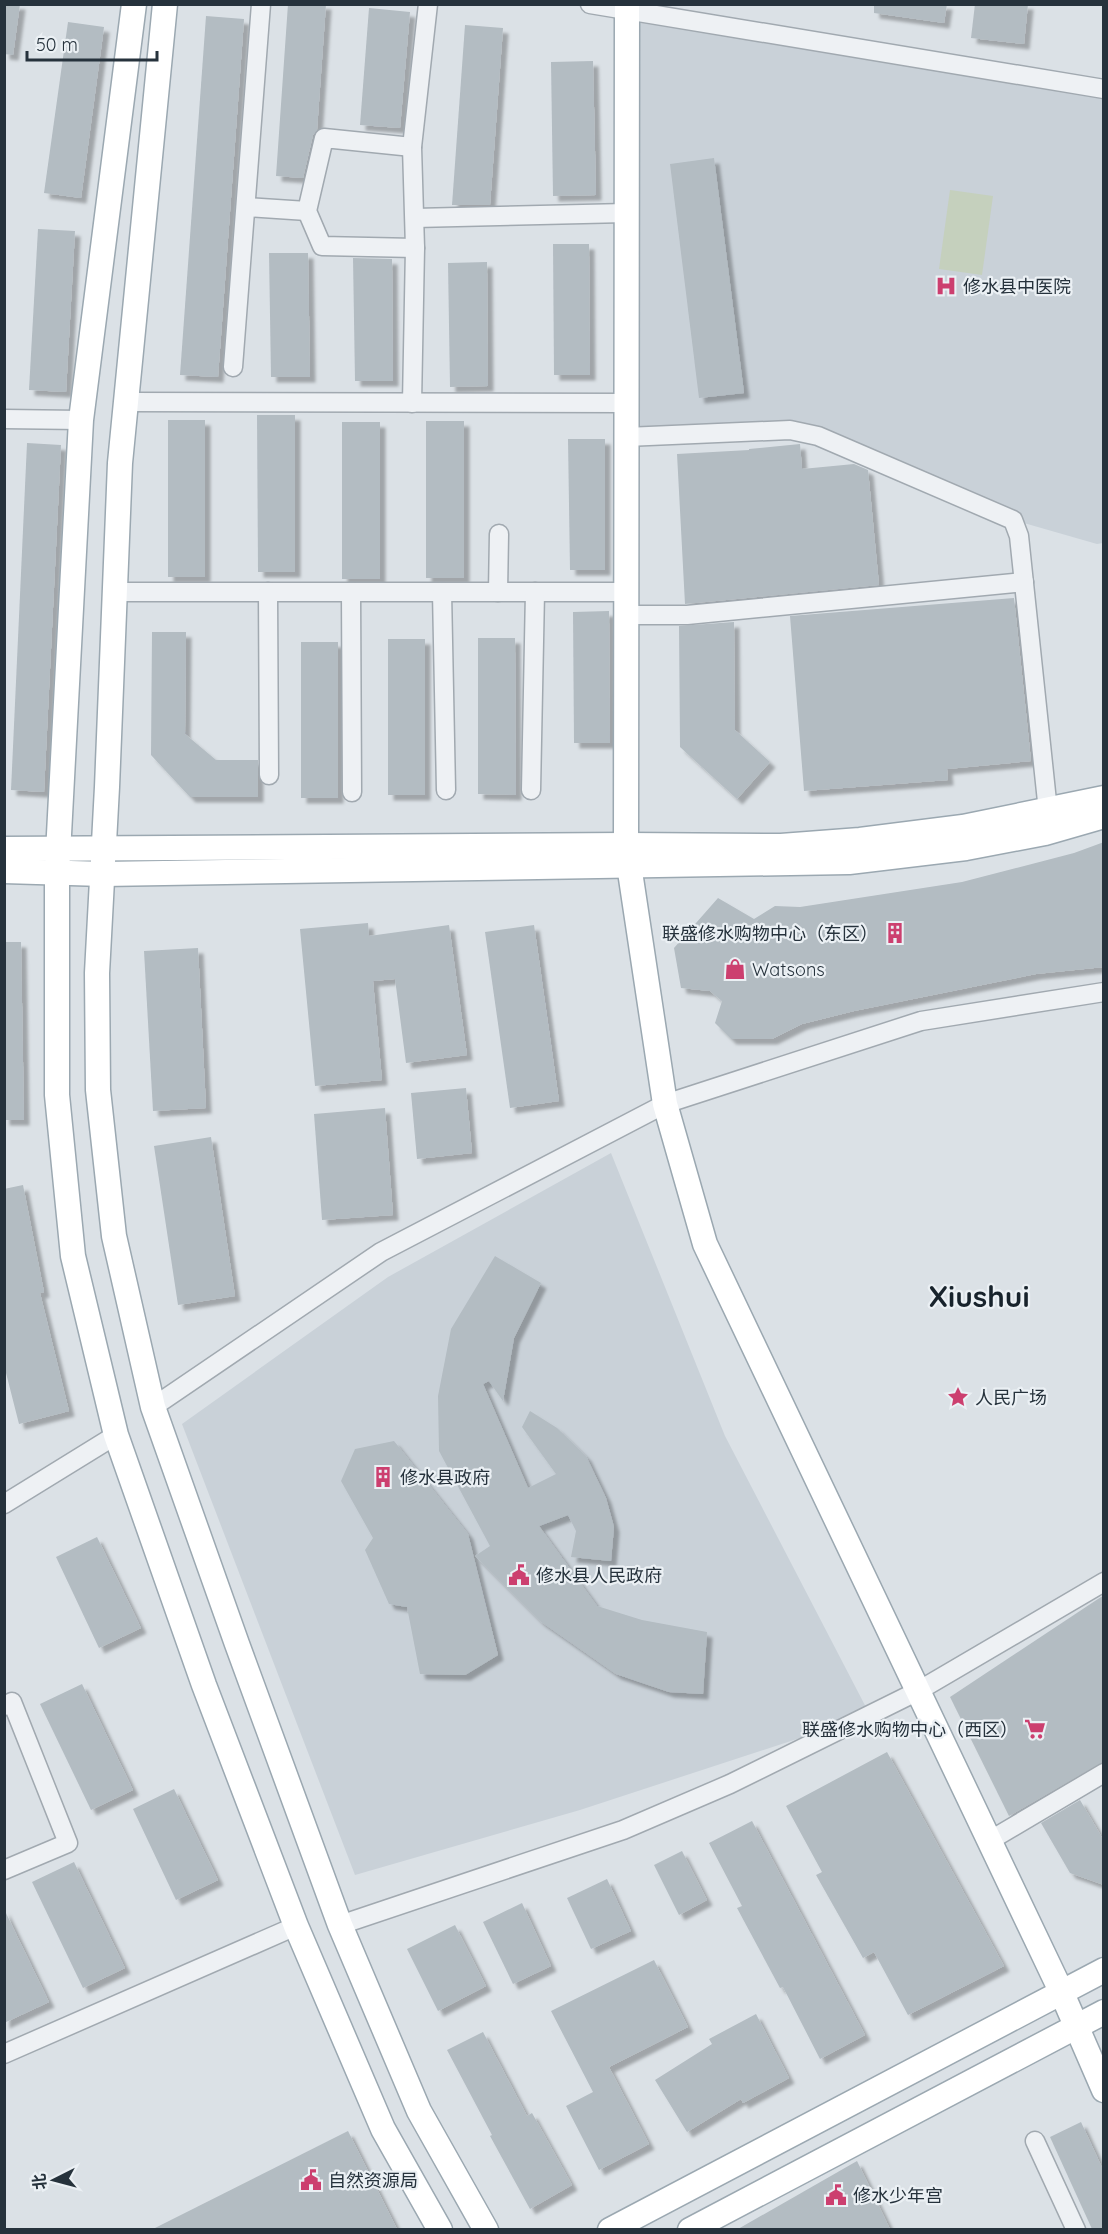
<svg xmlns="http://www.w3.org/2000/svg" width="1108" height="2234" viewBox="0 0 1108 2234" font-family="Quicksand,'Noto Sans SC',sans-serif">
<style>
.built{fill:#c9d1d8}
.green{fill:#c5d0bd}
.building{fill:#b3bcc2;filter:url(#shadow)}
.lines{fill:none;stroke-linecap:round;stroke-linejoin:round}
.minor-casing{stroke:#a1a9b0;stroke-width:21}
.major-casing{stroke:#9ba8b1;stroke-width:27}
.minor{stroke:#eef1f4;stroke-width:18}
.major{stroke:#fff;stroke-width:24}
.labels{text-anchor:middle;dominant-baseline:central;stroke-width:4.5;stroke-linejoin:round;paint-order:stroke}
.poi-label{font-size:18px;fill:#26323c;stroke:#ebf0f4;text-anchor:start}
.town-label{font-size:30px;font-weight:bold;fill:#18232c;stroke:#ebf0f4}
</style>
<defs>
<filter id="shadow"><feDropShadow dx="5.5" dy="5.5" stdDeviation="1.5" flood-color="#0004"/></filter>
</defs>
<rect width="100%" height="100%" fill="#dbe1e6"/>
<!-- built -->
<g class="built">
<path d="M627,11L1103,89V543L1097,544L1013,520L818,437H626Z"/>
<path d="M611,1153L725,1436L870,1715L580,1810L355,1875L182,1424L388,1277Z"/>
</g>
<!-- green -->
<path class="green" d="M950,190L993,196L982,275L939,269Z"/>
<!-- building -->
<g class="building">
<path d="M4,4H20L13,55L4,54Z"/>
<path d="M288,4H326L317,130L313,135L303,178L276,176Z"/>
<path d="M874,4H947L944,23L874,13Z"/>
<path d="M975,4H1028L1024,44L971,38Z"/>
<path d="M369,8L410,12L400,128L360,125Z"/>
<path d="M206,16L244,19L218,377L180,375Z"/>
<path d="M68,22L104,27L81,198L44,193Z"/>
<path d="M465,25L503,28L490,205H452Z"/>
<path d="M593,61L596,195L553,196L551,62Z"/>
<path d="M714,158L744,393L699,398L670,164Z"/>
<path d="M38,229L75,231L66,392L29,390Z"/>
<path d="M553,244H589L590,375H554Z"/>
<path d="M269,253H308L310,377H271Z"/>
<path d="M353,258L392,259L393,381H355Z"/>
<path d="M487,262L488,386L450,387L448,263Z"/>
<path d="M257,415H295V572H258Z"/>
<rect x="168" y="420" width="37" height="157"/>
<rect x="426" y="421" width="38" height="157"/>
<rect x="342" y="422" width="38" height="157"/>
<path d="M568,439H605V570H570Z"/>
<path d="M27,443L61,445L44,792L11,790Z"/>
<path d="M800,444L802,469L854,464L868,470L879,585L685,604L677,454L749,450V449Z"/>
<path d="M1014,598L1031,761L947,769L948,780L804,791L790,616Z"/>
<path d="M609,611L610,743H574L573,612Z"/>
<path d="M734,622L735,730L770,762L737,799L680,747L679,626Z"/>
<path d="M152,632H186L185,734L216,760H258V797H190L151,755Z"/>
<path d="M478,638H515L516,795L478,794Z"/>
<rect x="388" y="639" width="37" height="156"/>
<rect x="301" y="642" width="37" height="156"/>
<path d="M1104,842V967L1036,974L854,1011L802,1024L772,1039H731L715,1023L722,1001L710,991L681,988L674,948L718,898L754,919L775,906L800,907L962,882L1074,853Z"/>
<path d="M368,923L369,936L449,925L467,1055L406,1063L395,979L373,981L382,1080L315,1086L300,929Z"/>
<path d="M534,925L559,1101L510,1108L485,932Z"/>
<path d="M4,942H21L24,1120H4Z"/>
<path d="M198,948L206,1108L153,1111L144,951Z"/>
<path d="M466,1088L472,1153L417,1159L411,1093Z"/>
<path d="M385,1108L393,1215L322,1220L314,1114Z"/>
<path d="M211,1137L235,1296L178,1305L154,1146Z"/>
<path d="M23,1185L44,1292L40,1293L69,1411L19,1424L4,1365V1189Z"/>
<path d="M495,1256L541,1283L514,1338L503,1401L489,1381L483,1384L528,1488L556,1474L522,1427L530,1411L557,1428L586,1456L606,1498L614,1527L611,1561L571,1557L576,1531L568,1515L539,1526L597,1606L642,1620L707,1632L703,1694L669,1692L616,1674L540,1621L475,1556L490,1546L439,1451L438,1396L451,1329Z"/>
<path d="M394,1441L468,1534L498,1655L465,1675L420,1674L407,1607L389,1604L365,1550L373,1538L341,1481L355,1449Z"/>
<path d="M97,1537L141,1628L99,1648L56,1557Z"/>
<path d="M1104,1595V1761L1009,1816L950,1697Z"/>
<path d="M82,1684L133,1790L91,1810L40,1704Z"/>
<path d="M887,1752L1004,1966L908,2015L874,1952L863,1958L816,1875L822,1872L786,1806Z"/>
<path d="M174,1789L218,1880L176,1900L133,1809Z"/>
<path d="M1080,1800L1104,1841V1885L1070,1873L1041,1823Z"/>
<path d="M752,1821L865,2035L820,2059L783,1987L780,1988L737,1908L742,1906L709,1843Z"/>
<path d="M682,1851L707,1900L679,1915L654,1865Z"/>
<path d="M74,1862L125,1968L83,1988L32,1882Z"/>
<path d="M607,1879L631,1931L591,1949L567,1898Z"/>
<path d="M522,1903L551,1966L513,1984L483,1922Z"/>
<path d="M4,1909L49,2002L4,2023Z"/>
<path d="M455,1925L486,1986L438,2011L407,1949Z"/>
<path d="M654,1960L688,2027L609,2067L649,2144L599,2170L566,2106L593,2092L551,2011Z"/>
<path d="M756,2014L789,2078L743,2103L741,2099L687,2132L655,2080L712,2044L709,2039Z"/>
<path d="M483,2032L527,2116L532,2113L572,2185L530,2209L490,2136L492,2135L447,2050Z"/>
<path d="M1081,2122L1104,2172V2229H1092L1050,2137Z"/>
<path d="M348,2131L397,2229H153Z"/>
<path d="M857,2161L890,2229H738Z"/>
</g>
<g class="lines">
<defs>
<g id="minor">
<path d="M590,4L1104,89"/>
<path d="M412,147L324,138L307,211L322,246L415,248"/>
<path d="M246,207L307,211"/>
<path d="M415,218L626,213"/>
<path d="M233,367L261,4"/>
<path d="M126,402L626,403"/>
<path d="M412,403L415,248L412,147L428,4"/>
<path d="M4,419L81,420"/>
<path d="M626,437L790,430L818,436L1013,520L1019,536L1048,811L1046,821"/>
<path d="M115,592H626"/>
<path d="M268,592L269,775"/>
<path d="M351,592L352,792"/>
<path d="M442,592L446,790"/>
<path d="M498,592L499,534"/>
<path d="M626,615H687L1024,582"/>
<path d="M531,790L535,592"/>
<path d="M153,1407L381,1252L665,1104L921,1021L1104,992"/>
<path d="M4,1504L116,1435"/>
<path d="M4,1706L12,1702L68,1843L4,1870"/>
<path d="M989,1841L1104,1773"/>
<path d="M340,1925L623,1830L730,1784L918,1691L1104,1582"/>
<path d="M4,2054L296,1926"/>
<path d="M1035,2141L1076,2230"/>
</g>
<g id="major">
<path d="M134,4L81,420L57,872V1095L73,1256L116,1435L204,1685L296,1926L383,2129L440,2230"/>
<path d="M165,4L120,463L107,787L97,973L98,1090L114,1236L153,1407L237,1644L340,1925L419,2111L486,2230"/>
<path d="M627,4L626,845L665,1104L705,1244L1061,1991L1104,2090"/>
<path d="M4,849L626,845L781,846L860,840L963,827L1104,798"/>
<path d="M4,871L103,874L849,862L966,848L1045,833L1104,816"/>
<path d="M610,2230L1104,1970"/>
<path d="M690,2230L1104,2012"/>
</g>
</defs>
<!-- minor casing -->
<use href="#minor" class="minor-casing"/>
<!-- major casing -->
<use href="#major" class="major-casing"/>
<!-- minor -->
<use href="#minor" class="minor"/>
<!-- major -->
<use href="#major" class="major"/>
</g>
<!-- icons -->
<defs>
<symbol id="hospital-bare" viewBox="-9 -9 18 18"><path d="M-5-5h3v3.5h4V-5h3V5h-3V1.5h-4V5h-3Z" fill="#cc3f6f" stroke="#ebf0f4" stroke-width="2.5" paint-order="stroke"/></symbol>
<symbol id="building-bare" viewBox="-9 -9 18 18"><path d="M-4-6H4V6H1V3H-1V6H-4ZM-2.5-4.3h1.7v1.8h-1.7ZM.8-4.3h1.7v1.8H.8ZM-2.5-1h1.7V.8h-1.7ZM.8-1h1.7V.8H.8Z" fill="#cc3f6f" stroke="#ebf0f4" stroke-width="2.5" paint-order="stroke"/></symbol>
<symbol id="shop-bare" viewBox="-9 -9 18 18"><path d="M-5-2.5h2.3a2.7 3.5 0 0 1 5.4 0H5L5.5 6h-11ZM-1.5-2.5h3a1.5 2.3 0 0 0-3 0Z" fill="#cc3f6f" stroke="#ebf0f4" stroke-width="2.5" paint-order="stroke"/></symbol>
<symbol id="sight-bare" viewBox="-9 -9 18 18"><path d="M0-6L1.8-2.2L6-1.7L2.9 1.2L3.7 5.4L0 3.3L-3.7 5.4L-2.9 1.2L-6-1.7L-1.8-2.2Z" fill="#cc3f6f" stroke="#ebf0f4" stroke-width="2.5" paint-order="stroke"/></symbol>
<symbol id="civic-bare" viewBox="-9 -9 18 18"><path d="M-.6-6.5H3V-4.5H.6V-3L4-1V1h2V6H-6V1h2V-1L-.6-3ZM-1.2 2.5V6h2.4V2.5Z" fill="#cc3f6f" stroke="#ebf0f4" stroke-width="2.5" paint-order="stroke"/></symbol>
<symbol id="supermarket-bare" viewBox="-9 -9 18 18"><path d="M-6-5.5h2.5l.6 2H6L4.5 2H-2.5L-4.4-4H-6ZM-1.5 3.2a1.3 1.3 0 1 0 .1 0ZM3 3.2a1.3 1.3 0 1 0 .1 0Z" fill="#cc3f6f" stroke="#ebf0f4" stroke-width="2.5" paint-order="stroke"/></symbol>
</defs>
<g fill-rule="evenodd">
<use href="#hospital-bare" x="931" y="271" width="30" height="30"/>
<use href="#building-bare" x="880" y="918" width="30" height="30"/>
<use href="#shop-bare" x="720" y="954" width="30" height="30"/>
<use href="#sight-bare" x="943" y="1382" width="30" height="30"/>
<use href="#building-bare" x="368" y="1462" width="30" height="30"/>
<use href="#civic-bare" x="504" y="1560" width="30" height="30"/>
<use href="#supermarket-bare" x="1020" y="1714" width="30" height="30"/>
<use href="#civic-bare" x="296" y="2165" width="30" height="30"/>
<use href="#civic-bare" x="821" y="2180" width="30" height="30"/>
</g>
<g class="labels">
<!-- poi labels -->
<g class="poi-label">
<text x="963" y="286">修水县中医院</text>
<text x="878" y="933" text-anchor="end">联盛修水购物中心（东区）</text>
<text x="752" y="969">Watsons</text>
<text x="975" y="1397">人民广场</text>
<text x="400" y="1477">修水县政府</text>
<text x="536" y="1575">修水县人民政府</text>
<text x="1018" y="1729" text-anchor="end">联盛修水购物中心（西区）</text>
<text x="328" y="2180">自然资源局</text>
<text x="853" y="2195">修水少年宫</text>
</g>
<!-- town labels -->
<g class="town-label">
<text x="979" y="1296">Xiushui</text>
</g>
</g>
<!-- border -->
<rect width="1108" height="2234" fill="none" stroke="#26323c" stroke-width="12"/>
<!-- north arrow -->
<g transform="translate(54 2180) rotate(264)" stroke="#ebf0f4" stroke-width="4.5" paint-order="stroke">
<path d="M0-4.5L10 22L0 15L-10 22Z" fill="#26323c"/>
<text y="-9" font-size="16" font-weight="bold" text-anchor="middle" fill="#26323c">北</text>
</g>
<!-- scale -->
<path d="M27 51v9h130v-9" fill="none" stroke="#26323c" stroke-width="3"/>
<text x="36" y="51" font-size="18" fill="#26323c" stroke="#ebf0f4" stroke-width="4.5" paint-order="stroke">50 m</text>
</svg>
